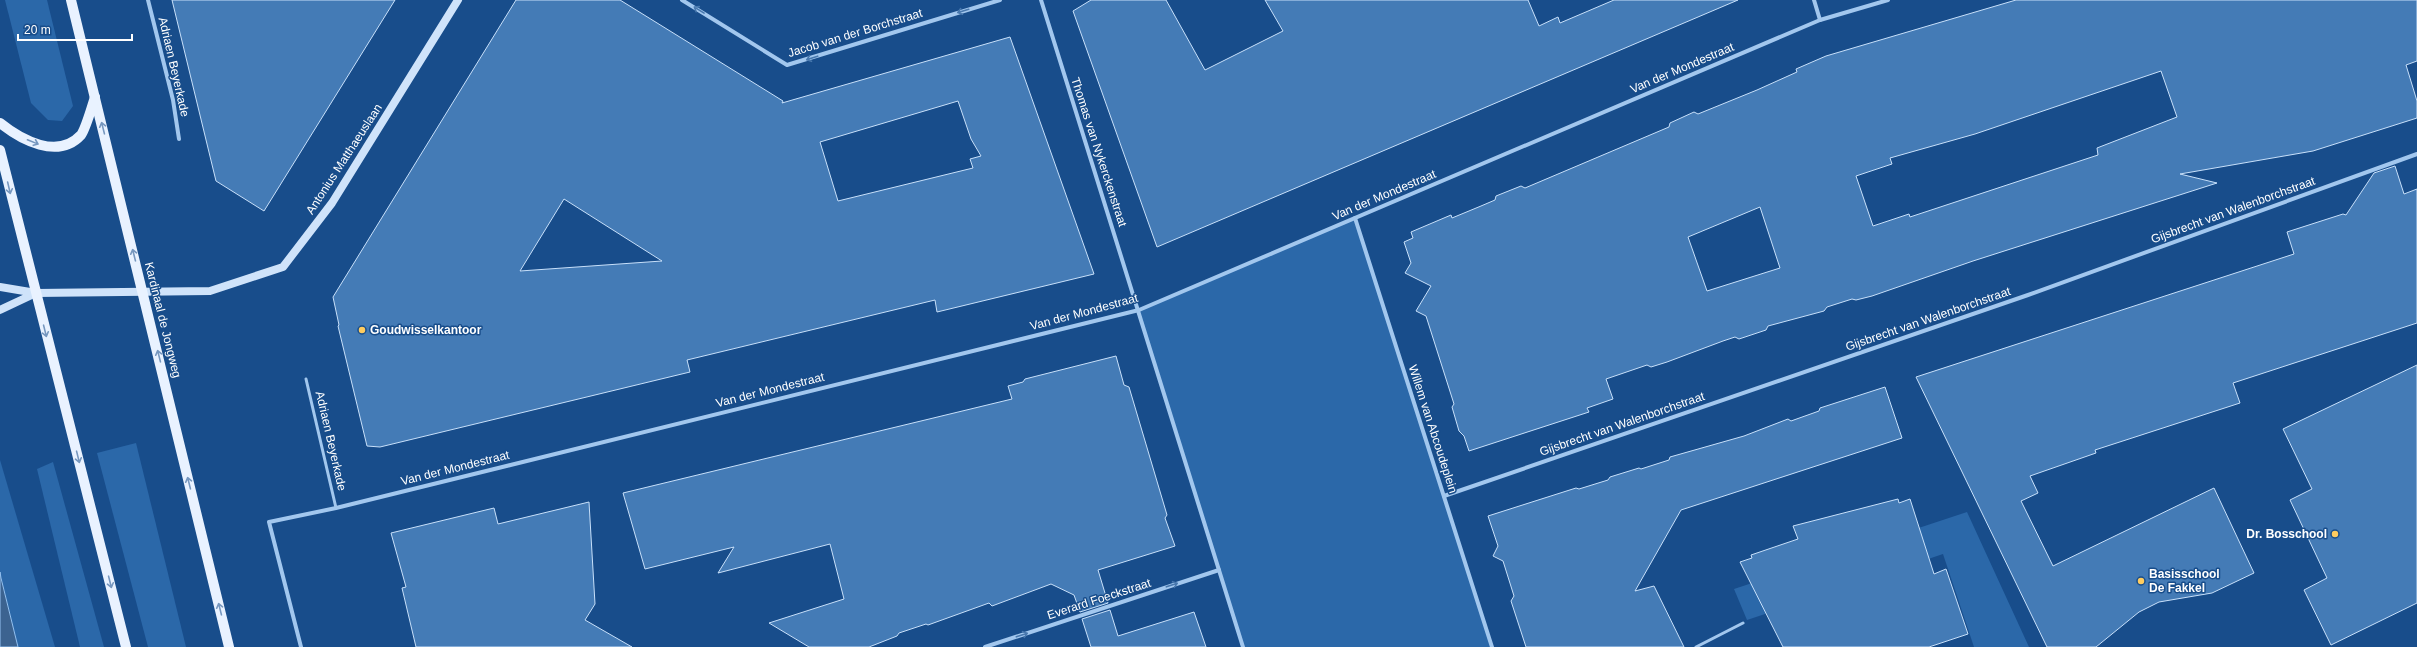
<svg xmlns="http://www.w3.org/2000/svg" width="2417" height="647" viewBox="0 0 2417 647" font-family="Helvetica,sans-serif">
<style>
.green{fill:#2b68a9}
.water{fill:#3c6390;stroke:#94c2f1}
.building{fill:#447bb6;stroke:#c8e0fa;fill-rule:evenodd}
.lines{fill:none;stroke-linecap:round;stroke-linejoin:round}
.lane{stroke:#a2c7ee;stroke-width:3}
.street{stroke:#a2c7ee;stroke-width:4}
.secondary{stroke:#cfe3fa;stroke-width:8}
.primary{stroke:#e9f2ff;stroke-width:10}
.oneway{stroke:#4878ae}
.oneway2{stroke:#7697bf}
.poi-dot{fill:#ffcc5f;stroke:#184d8b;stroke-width:1.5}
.labels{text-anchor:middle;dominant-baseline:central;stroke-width:3;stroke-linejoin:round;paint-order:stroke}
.street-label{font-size:12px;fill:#fff;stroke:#184d8b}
.poi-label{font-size:12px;font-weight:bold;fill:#fff;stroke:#184d8b;text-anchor:start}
</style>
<rect width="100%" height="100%" fill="#184d8b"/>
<!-- green -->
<g class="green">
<path d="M5,0H47L73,106L62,121L48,120L31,103Z"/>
<path d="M1355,218L1492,647H1243L1139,310Z"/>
<path d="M136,443L186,647H148L97,453Z"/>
<path d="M0,460L55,647H18L0,572Z"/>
<path d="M53,462L104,647H80L37,469Z"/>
<path d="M1967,512L2029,647H1974L1943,554L1747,620L1734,589Z"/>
</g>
<!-- water -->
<path class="water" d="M0,572L1,578L18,647H0Z"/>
<!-- building -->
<g class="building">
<path d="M172,0H395L264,211L216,181Z"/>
<path d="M516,0H620L783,101L782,103L1010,37L1094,274L937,312L935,300L687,360L690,372L380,447L367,446L338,326L339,325L333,297ZM958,101L971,139L981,156L970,159L973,168L838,201L820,142ZM564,199L662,261L520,271Z"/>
<path d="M1091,0H1166L1205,70L1283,31L1265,0H1528L1539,26L1558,17L1560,23L1614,0H1738L1157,247L1073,11Z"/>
<path d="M2016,0H2417V61L2406,65L2417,101V118L2313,151L2180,174L2217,183L1973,261L1872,296L1856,300L1852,299L1827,307L1824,311L1768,326L1766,330L1739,339L1735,337L1723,341L1667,362L1651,367L1647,365L1606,379L1613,399L1587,408L1589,412L1469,451L1464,436L1459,431L1452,407L1454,404L1426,316L1416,311L1431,286L1405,273L1411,263L1404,242L1413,238L1411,232L1451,215L1452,218L1481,206L1495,200L1496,196L1521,186L1525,188L1669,127L1670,123L1694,112L1698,114L1757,90L1797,72L1796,69L1826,56ZM2161,71L2177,117L2097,148L2098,155L1910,217L1909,214L1873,226L1856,176L1892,164L1890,158L1975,134ZM1760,207L1780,268L1707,291L1688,237Z"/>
<path d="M2395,166L2404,194L2417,189V323L2233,383L2240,403L2095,450L2096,453L2030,476L2038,493L2021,501L2053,566L2214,488L2254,573L2212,593L2159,602L2139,612L2096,647H2047L1916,377L2294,254L2287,232L2343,214L2346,215L2374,173Z"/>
<path d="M1116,356L1124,385L1129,387L1167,515L1165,518L1175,546L1098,570L1108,603L1080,612L1074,595L1051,584L992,606L989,603L928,625L926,624L899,633L897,636L869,647H809L769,623L844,599L830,544L718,573L734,547L645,569L623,493L1012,399L1008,386L1023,382L1025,379Z"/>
<path d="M2417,365V603L2331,645L2304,590L2327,578L2290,500L2312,489L2283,429Z"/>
<path d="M1885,387L1902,438L1681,510L1635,591L1654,586L1684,647H1526L1511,601L1514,596L1503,561L1493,556L1498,546L1488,516L1576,488L1579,489L1608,480L1610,477L1639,468L1641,469L1669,460L1670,457L1744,436L1788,419L1791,421L1819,411L1820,408Z"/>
<path d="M1898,499L1899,503L1910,499L1934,574L1946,569L1968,634L1929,647H1783L1740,562L1752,558L1751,555L1798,539L1793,526Z"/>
<path d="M589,502L595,604L585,620L632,647H416L402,588L406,587L391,533L494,508L498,524Z"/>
<path d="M1110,610L1118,636L1194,612L1206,647H1091L1082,619Z"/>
</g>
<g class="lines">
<!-- lane -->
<g class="lane">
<path d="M306,379L336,508"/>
<path d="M1696,647L1743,623"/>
</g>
<!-- street -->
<g class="street">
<path d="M148,0L173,100L179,139"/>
<path d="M682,0L787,65L1000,0"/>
<path d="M1041,0L1243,647"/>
<path d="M1814,0L1820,20"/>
<path d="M1355,218L1492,647"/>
<path d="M1444,496L2028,295L2417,154"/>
<path d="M301,647L269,522L336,508L1139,310L1820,20L1888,0"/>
<path d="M985,647L1219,570"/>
</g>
<!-- secondary -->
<g class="secondary">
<path d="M0,287L36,293L210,291L283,267L332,203L458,0"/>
<path d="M0,310L36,293"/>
</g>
<!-- primary -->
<g class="primary">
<path d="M71,0L229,647"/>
<path d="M0,123C21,140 58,160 81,135C86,128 92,106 95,97"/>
<path d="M0,150L126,647"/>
</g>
</g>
<!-- one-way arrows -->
<defs><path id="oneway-shaft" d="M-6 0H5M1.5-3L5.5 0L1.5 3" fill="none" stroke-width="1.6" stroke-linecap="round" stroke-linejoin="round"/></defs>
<g class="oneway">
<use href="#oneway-shaft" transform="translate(699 10) rotate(-148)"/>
<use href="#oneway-shaft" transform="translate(963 11) rotate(163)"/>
<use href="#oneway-shaft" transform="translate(812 58) rotate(162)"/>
<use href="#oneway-shaft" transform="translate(1172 585) rotate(-18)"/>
<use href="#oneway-shaft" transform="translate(1022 635) rotate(-18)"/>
</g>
<g class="oneway2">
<use href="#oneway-shaft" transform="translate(103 128) rotate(-104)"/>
<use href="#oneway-shaft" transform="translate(33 142) rotate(22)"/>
<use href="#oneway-shaft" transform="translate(9 188) rotate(77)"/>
<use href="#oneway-shaft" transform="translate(134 255) rotate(-104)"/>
<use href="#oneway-shaft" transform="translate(45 331) rotate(76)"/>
<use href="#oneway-shaft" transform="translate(159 356) rotate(-104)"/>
<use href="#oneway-shaft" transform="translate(78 457) rotate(76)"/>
<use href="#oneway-shaft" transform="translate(189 483) rotate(-104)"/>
<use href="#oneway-shaft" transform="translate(110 582) rotate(76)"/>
<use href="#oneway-shaft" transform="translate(220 609) rotate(-104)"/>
</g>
<!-- markers -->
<g class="poi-dot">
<circle cx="362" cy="330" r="4"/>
<circle cx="2335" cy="534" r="4"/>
<circle cx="2141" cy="581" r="4"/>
</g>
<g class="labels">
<!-- street labels -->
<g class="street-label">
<text transform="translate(855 33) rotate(-17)">Jacob van der Borchstraat</text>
<text transform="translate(174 67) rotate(77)">Adriaen Beyerkade</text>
<text transform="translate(1682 68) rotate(-23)">Van der Mondestraat</text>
<text transform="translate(1099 152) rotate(72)">Thomas van Nykerckenstraat</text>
<text transform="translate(344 159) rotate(-57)">Antonius Matthaeuslaan</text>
<text transform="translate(1384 195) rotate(-23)">Van der Mondestraat</text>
<text transform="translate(2233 210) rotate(-20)">Gijsbrecht van Walenborchstraat</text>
<text transform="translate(1084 312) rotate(-15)">Van der Mondestraat</text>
<text transform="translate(1928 319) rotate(-19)">Gijsbrecht van Walenborchstraat</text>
<text transform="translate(163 320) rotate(76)">Kardinaal de Jongweg</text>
<text transform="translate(770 390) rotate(-14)">Van der Mondestraat</text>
<text transform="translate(1622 424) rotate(-19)">Gijsbrecht van Walenborchstraat</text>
<text transform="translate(1433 429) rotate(72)">Willem van Abcoudeplein</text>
<text transform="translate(331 441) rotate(77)">Adriaen Beyerkade</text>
<text transform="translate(455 468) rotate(-14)">Van der Mondestraat</text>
<text transform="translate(1099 599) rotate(-18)">Everard Foeckstraat</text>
</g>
<!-- poi labels -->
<g class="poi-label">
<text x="370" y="330">Goudwisselkantoor</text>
<text x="2327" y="534" text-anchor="end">Dr. Bosschool</text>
<text x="2149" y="574">Basisschool<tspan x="2149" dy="14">De Fakkel</tspan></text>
</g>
</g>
<!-- scale -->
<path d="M18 34v6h114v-6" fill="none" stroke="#ffffff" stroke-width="2"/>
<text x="24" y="34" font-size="12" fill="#ffffff" stroke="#184d8b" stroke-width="3" paint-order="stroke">20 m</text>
</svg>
